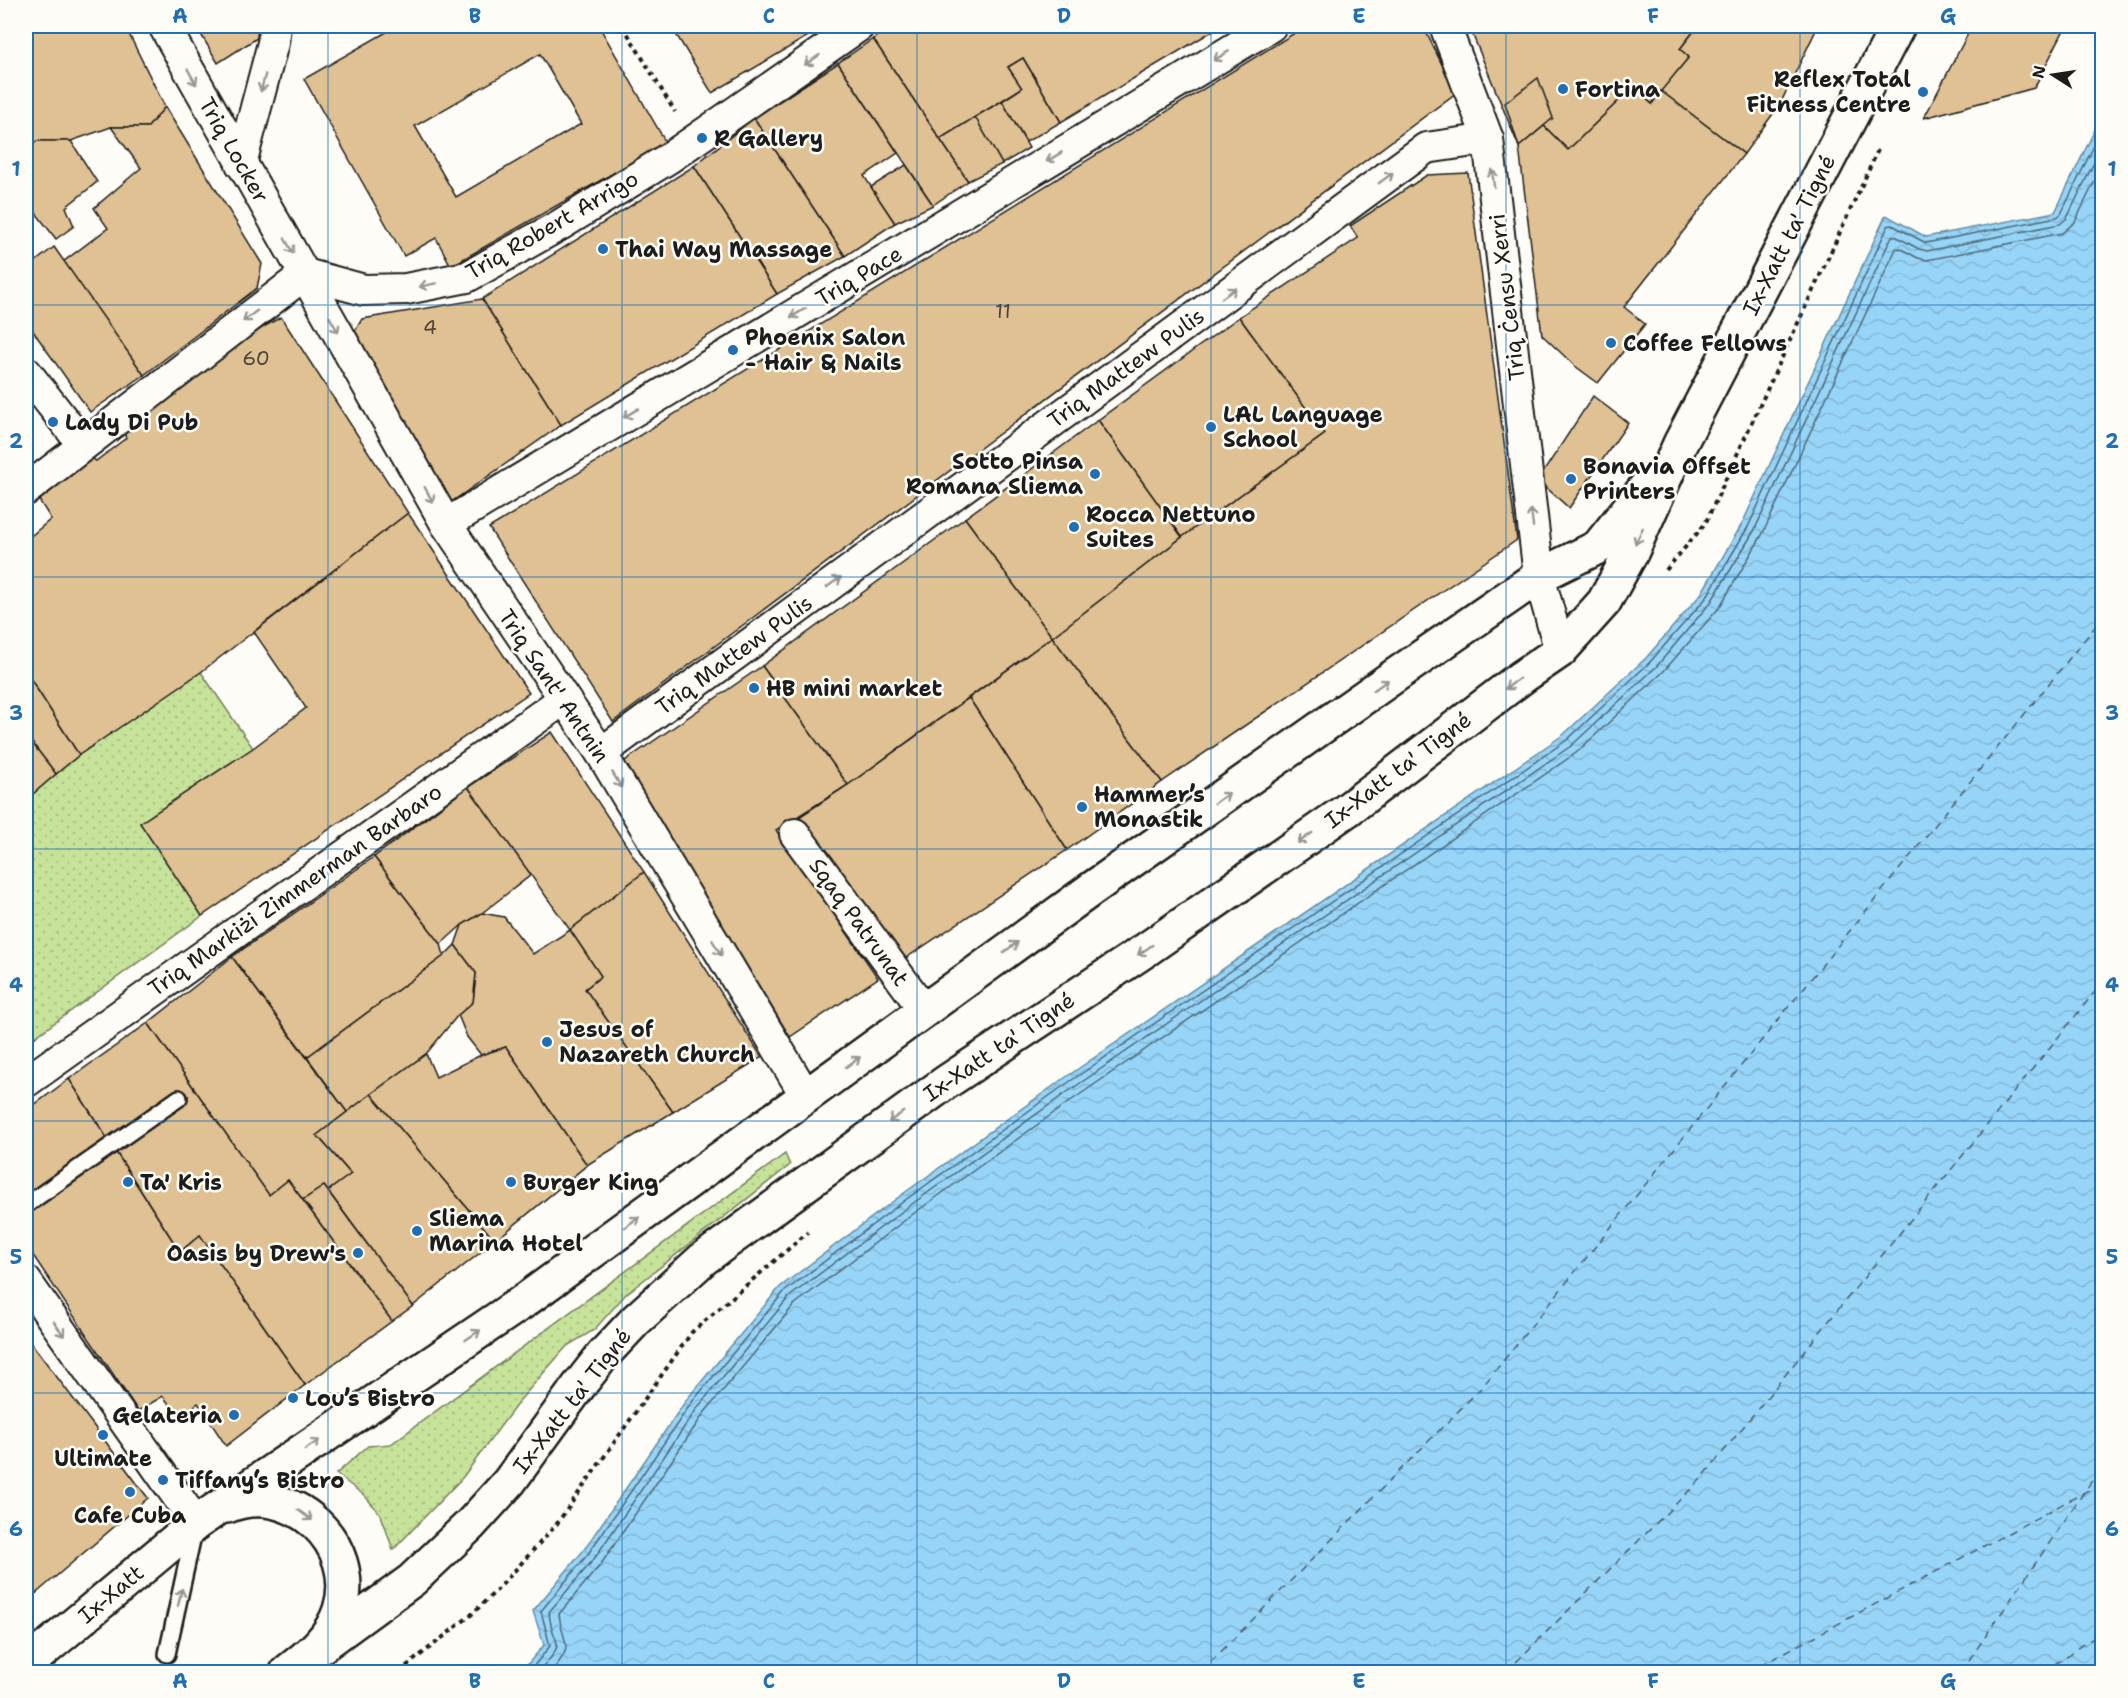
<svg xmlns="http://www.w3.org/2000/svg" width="2128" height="1698" viewBox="0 0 2128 1698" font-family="'Shantell Sans',sans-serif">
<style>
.grass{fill:url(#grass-dots);stroke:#72805b;stroke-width:1.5}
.water{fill:url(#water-waves);stroke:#668ba0;stroke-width:1.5}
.pier{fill:#fdfcf7}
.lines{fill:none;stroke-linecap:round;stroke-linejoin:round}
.shore{stroke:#4d6674;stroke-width:1.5}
.ferry{stroke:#475d69;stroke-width:1.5;stroke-dasharray:8 6;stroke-linecap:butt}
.building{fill:#dfc193;stroke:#1c1c1c;stroke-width:1.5;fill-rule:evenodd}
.lane-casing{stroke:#1c1c1c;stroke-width:20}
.street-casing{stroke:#1c1c1c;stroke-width:34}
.secondary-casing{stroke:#1c1c1c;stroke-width:38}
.path{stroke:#1c1c1c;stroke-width:4;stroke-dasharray:4.5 4.5;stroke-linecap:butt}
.lane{stroke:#fdfcf7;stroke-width:15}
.street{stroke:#fdfcf7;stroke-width:30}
.secondary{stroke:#fdfcf7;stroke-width:33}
.oneway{stroke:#989794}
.grid{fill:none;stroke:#1f6fb2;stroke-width:1.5;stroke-opacity:0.55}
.poi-dot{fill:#1f6fb2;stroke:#fdfcf7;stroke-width:2}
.labels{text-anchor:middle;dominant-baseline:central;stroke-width:5;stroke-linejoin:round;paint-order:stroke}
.number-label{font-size:20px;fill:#4d453a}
.poi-label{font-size:22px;font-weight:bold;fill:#1c1c1c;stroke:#fdfcf7;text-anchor:start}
.street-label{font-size:22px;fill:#1c1c1c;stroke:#fdfcf7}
.neatline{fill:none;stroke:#1f6fb2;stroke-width:2}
.grid-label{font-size:20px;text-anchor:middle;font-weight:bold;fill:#1f6fb2}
</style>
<defs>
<pattern id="grass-dots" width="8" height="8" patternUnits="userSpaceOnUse" patternTransform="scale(1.5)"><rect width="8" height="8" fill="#c7e39a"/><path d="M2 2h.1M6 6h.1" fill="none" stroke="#aac284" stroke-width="1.8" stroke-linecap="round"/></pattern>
<pattern id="water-waves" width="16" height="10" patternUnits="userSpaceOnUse" patternTransform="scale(1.5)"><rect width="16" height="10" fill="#97d5f8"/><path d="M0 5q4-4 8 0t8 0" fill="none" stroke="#82b6d4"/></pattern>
</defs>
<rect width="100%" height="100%" fill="#fdfcf7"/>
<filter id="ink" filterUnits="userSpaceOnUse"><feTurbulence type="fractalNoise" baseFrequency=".0167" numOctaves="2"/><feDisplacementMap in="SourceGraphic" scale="12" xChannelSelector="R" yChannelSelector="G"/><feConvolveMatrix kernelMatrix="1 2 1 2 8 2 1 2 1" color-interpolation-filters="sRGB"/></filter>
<g filter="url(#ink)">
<!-- grass -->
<g class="grass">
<path d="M201,672L253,748L140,823L202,916L35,1037L26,1027V800L79,755Z"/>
<path d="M785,1154L790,1165L626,1294L594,1330L567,1346L520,1400L463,1477L393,1550L381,1515L365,1496L336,1474L368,1446L391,1444Z"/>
</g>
<!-- water -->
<path class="water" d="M2102,115V1672H521L544,1645L533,1611L583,1551L687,1399L780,1287L900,1196L1056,1084L1563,735L1646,658L1701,594L1742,524L1886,215L1926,237L2055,212Z"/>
<!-- pier -->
<path class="pier" d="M479,1657L516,1672H461Z"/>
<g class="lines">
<!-- shore -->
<g class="shore">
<path d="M529,1672L550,1646L541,1611L588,1554L692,1402L784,1292L904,1201L1059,1089L1567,740L1650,662L1706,598L1748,527L1888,226L1892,225L1926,243L2057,217L2061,214L2102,129"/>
<path d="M539,1672C570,1636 552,1649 549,1612L594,1559L698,1407L789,1297L908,1207L1063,1095L1571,746L1656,667L1711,602L1754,531L1892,236H1895L1919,249L1927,251L2060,224L2067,218L2102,146"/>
<path d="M551,1672C577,1642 562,1646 559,1614L601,1564L705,1412L795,1304L913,1214L1069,1102L1576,753L1662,673L1719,608L1762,535L1896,249L1899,248L1918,258L1927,260L2062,233L2075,222L2102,166"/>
</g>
<!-- ferry -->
<g class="ferry">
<path d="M1201,1672L1483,1386L2102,618"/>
<path d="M1506,1672L1702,1478L2102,983"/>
<path d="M1748,1672L2102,1483"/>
<path d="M1961,1672L2102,1466"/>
<path d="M2043,1672L2102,1632"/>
</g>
</g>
<!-- building -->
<g class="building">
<path d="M26,26H125L165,107L148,127H111L71,141H37L26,151Z"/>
<path d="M196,26H258L257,38L218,63Z"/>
<path d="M397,26H599L666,143L451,266L436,238L404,256L304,79ZM540,54L581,124L456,197L415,126Z"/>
<path d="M671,26H825L712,93Z"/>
<path d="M891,26H1221L1061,122L1023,58L1008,67L1022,88L940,139L873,39Z"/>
<path d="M1306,26H1423L1456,93L613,722L489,528Z"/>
<path d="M1469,26H1698L1680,49L1689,57L1652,104L1633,87L1568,150L1544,126L1519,147Z"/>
<path d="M1698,26H1818L1780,104L1744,154L1661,91L1689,57L1680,49Z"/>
<path d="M1972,26H2066L2034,88L1924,118Z"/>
<path d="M873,39L968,181L933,205L838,63Z"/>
<path d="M1023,58L1061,122L1026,142L1002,101L1022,88L1008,67Z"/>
<path d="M838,63L898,153L864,176L895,223L845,256L754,118Z"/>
<path d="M1538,78L1553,118L1519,147L1505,103Z"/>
<path d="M1633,87L1652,104L1661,91L1744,154L1624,307L1645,324L1598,383L1575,366L1542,335L1519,147L1544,126L1568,150Z"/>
<path d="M1002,101L1029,148L1002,164L975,117Z"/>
<path d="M165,107L262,264L257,288L144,375L63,262L108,228L94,208L141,168L111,127H148Z"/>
<path d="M975,117L1002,164L968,181L940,139Z"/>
<path d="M754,118L845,256L777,294L694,166Z"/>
<path d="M37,141H71L97,182L66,207L74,226L56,239L36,213L26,220V151Z"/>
<path d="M906,165L933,205L895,223L871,187Z"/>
<path d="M694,166L777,294L561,425L482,299Z"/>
<path d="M1468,173L1517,540L1162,782L1052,637L1182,537L1325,434L1239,317L1358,238L1350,226L1427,175Z"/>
<path d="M54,247L144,375L90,412L26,321V269Z"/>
<path d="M482,299L561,425L450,503L355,331L362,319Z"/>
<path d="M281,317L408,513L201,672L79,755L26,672V540L51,519L37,497L89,456L96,461L126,438L122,428L239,341Z"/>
<path d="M1239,317L1325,434L1182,537L1098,420Z"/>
<path d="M1593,396L1628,423L1569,508L1538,480Z"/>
<path d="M1098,420L1182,537L1052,637L965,518Z"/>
<path d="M408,513L529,693L202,916L140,823L253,748L306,708L254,632Z"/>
<path d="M965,518L1052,637L848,785L762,666Z"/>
<path d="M1052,637L1162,782L1067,850L969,698Z"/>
<path d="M762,666L848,785L776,830L878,978L790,1037L622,763Z"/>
<path d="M26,672L79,755L56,774L26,735Z"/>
<path d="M969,698L1067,850L903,960L799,817L848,785Z"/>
<path d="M552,732L644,872L570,930L468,787Z"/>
<path d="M26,735L56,774L26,800Z"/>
<path d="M468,787L531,875L482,913L462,925L441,944L374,857Z"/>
<path d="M374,857L441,944L444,956L307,1057L232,957Z"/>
<path d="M644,872L762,1057L673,1112L585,989L601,976L570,930Z"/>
<path d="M482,913L504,917L533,954L570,930L601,976L585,989L673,1112L587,1165L506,1047L481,1055L467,1037L458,1015L473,1002L476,973L455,945L462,925Z"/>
<path d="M455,945L476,973L473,1002L458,1015L426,1054L347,1112L307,1057L444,956Z"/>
<path d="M232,957L347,1112L317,1135L351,1174L328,1191L324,1186L303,1200L288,1180L269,1195L148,1023Z"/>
<path d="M148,1023L269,1195L288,1180L392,1321L305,1385L200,1235L180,1252L69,1079Z"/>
<path d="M26,1027L35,1037L26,1045Z"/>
<path d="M506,1047L587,1165L495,1241L371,1094L426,1054L436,1077L481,1055Z"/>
<path d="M69,1079L180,1252L200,1235L305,1385L226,1446L198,1403L179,1417L163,1396L138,1411L26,1245V1111Z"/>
<path d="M371,1094L495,1241L413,1306L328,1191L351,1174L317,1135Z"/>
<path d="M324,1186L413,1306L392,1321L303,1200Z"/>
<path d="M26,1336L148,1498L26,1602Z"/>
</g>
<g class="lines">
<defs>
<g id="lane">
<path d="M26,1205L179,1098"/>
<path d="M167,1654L194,1531"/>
</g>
<g id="street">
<path d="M164,26L446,524L601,753L806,1096"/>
<path d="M1445,26L1488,139L1539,576L1560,651"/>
<path d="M241,164L273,43L275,26"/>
<path d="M26,372L83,445"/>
<path d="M26,490L305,274L364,290L406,289L467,277L560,225L669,158L859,26"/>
<path d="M446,524L918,240L1271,26"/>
<path d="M601,753L1426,148L1488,139"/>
<path d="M795,834L924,1010"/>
<path d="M26,1082L564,699"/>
<path d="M26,1281L196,1523"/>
</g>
<g id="secondary">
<path d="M227,1506C291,1479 361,1544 340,1610C331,1638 309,1655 287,1672"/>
<path d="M308,1656L412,1580L470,1525L509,1482L578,1387L603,1355L636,1320L703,1259L945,1083L1147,949L1347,810L1522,677L1560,651L1604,602L1632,551L1680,444L1898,26"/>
<path d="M26,1665L196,1523L524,1301L1093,888L1390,679L1539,576L1598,547L1650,482"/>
</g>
</defs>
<!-- lane casing -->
<use href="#lane" class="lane-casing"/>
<!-- street casing -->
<use href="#street" class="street-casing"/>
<!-- secondary casing -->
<use href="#secondary" class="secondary-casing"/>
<!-- path -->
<g class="path">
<path d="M623,26L675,112"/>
<path d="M1666,570L1705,524L1878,150"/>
<path d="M399,1672L471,1615L498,1589L556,1525L692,1332L808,1232"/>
</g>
<!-- lane -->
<use href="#lane" class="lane"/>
<!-- street -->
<use href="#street" class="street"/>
<!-- secondary -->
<use href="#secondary" class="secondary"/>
</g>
<!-- one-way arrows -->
<defs><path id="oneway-shaft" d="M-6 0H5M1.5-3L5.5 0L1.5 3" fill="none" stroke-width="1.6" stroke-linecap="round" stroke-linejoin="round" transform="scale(1.5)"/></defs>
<g class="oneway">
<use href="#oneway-shaft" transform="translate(1221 56) rotate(149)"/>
<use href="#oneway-shaft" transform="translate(812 60) rotate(146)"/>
<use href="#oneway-shaft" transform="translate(192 77) rotate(61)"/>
<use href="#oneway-shaft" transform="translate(263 83) rotate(105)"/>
<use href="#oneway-shaft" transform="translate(1054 157) rotate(149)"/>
<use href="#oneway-shaft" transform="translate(1386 178) rotate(-36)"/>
<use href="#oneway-shaft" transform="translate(1493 178) rotate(-97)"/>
<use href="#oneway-shaft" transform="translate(289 246) rotate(60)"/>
<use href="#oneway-shaft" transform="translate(428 285) rotate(168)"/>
<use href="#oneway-shaft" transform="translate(1229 293) rotate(-36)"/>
<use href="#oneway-shaft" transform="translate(798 313) rotate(149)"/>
<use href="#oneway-shaft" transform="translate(250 316) rotate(142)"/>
<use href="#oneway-shaft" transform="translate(334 325) rotate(61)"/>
<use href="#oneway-shaft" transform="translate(631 413) rotate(149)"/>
<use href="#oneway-shaft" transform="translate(429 495) rotate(61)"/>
<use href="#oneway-shaft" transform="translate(1532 518) rotate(-97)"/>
<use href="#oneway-shaft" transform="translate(1639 536) rotate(115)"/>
<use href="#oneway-shaft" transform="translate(834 582) rotate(-36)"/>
<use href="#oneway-shaft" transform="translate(1512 684) rotate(143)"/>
<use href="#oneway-shaft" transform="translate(1381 685) rotate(-35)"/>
<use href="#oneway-shaft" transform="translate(617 780) rotate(59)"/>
<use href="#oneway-shaft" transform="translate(1222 798) rotate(-35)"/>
<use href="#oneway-shaft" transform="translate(1305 838) rotate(145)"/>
<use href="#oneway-shaft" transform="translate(1011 947) rotate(-36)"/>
<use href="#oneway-shaft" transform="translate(717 948) rotate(59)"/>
<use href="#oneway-shaft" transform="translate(1145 950) rotate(146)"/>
<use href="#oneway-shaft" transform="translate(853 1062) rotate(-36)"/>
<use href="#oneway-shaft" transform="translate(896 1117) rotate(145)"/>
<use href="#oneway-shaft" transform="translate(632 1222) rotate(-36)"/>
<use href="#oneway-shaft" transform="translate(59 1329) rotate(55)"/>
<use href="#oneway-shaft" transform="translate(473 1335) rotate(-34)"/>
<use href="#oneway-shaft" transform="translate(312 1445) rotate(-34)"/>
<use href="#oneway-shaft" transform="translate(305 1515) rotate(36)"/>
<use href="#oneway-shaft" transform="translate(180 1597) rotate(-77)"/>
</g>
</g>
<!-- grid -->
<path class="grid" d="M328,26V1672M622,26V1672M917,26V1672M1211,26V1672M1506,26V1672M1800,26V1672M26,305H2102M26,577H2102M26,849H2102M26,1121H2102M26,1393H2102"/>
<!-- markers -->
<g class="poi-dot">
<circle cx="1563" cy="89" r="6"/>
<circle cx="1923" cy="92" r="6"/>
<circle cx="702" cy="138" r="6"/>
<circle cx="603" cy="249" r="6"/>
<circle cx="1611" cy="343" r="6"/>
<circle cx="733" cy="350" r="6"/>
<circle cx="53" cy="422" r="6"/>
<circle cx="1211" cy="427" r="6"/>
<circle cx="1095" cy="474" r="6"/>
<circle cx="1571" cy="479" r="6"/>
<circle cx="1074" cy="527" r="6"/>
<circle cx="754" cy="688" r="6"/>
<circle cx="1082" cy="807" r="6"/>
<circle cx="547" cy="1042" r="6"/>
<circle cx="128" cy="1182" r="6"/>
<circle cx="511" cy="1182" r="6"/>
<circle cx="417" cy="1231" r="6"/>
<circle cx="358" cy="1253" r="6"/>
<circle cx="293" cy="1398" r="6"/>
<circle cx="234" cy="1415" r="6"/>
<circle cx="103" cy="1435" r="6"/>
<circle cx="163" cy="1480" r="6"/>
<circle cx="130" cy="1492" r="6"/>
</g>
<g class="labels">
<!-- number labels -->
<g class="number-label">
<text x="1003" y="311">11</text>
<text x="430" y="327">4</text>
<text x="256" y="358">60</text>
</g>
<!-- poi labels -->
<g class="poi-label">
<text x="1911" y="79" text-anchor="end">Reflex Total<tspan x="1911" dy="25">Fitness Centre</tspan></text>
<text x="1575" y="89">Fortina</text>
<text x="714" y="138">R Gallery</text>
<text x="615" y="249">Thai Way Massage</text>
<text x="745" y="337">Phoenix Salon<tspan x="745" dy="25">- Hair &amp; Nails</tspan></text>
<text x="1623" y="343">Coffee Fellows</text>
<text x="1223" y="414">LAL Language<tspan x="1223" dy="25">School</tspan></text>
<text x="65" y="422">Lady Di Pub</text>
<text x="1083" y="461" text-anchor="end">Sotto Pinsa<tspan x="1083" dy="25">Romana Sliema</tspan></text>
<text x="1583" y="466">Bonavia Offset<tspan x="1583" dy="25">Printers</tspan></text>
<text x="1086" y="514">Rocca Nettuno<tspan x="1086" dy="25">Suites</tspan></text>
<text x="766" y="688">HB mini market</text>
<text x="1094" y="794">Hammer’s<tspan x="1094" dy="25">Monastik</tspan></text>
<text x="559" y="1029">Jesus of<tspan x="559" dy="25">Nazareth Church</tspan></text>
<text x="140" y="1182">Ta' Kris</text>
<text x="523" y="1182">Burger King</text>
<text x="429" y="1218">Sliema<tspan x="429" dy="25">Marina Hotel</tspan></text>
<text x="346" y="1253" text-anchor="end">Oasis by Drew's</text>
<text x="305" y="1398">Lou’s Bistro</text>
<text x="222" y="1415" text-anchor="end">Gelateria</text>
<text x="103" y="1458" text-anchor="middle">Ultimate</text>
<text x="175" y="1480">Tiffany‘s Bistro</text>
<text x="130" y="1515" text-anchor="middle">Cafe Cuba</text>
</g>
<!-- street labels -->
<g class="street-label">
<text transform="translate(234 150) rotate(60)">Triq Locker</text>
<text transform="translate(552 225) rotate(-30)">Triq Robert Arrigo</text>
<text transform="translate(1789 235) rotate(-63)">Ix-Xatt ta' Tigné</text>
<text transform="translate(859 276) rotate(-31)">Triq Pace</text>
<text transform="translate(1507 297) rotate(-97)">Triq Ċensu Xerri</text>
<text transform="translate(1126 368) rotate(-36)">Triq Mattew Pulis</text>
<text transform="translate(734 655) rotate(-36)">Triq Mattew Pulis</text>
<text transform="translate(554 686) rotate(56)">Triq Sant' Antnin</text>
<text transform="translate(1398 770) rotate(-37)">Ix-Xatt ta' Tigné</text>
<text transform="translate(295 890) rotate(-35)">Triq Markiżi Zimmerman Barbaro</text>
<text transform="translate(859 922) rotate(54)">Sqaq Patrunat</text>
<text transform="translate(999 1047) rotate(-34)">Ix-Xatt ta' Tigné</text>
<text transform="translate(572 1401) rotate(-52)">Ix-Xatt ta' Tigné</text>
<text transform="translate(111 1594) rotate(-40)">Ix-Xatt</text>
</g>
</g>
<!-- margin -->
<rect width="2128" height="1698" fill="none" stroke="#fdfcf7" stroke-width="66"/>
<!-- north arrow -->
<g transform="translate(2053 75) rotate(282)" stroke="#fdfcf7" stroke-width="4.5" paint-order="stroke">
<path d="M0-4.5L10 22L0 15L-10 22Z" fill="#1c1c1c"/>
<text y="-9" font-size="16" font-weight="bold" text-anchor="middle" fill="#1c1c1c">N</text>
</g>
<rect x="33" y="33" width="2062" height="1632" class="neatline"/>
<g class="grid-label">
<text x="180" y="23">A</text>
<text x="475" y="23">B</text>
<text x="769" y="23">C</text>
<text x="1064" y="23">D</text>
<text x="1359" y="23">E</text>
<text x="1653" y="23">F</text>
<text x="1948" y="23">G</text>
<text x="16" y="176">1</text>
<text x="2112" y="176">1</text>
<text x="16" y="448">2</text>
<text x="2112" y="448">2</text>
<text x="16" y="720">3</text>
<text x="2112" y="720">3</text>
<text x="16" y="992">4</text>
<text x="2112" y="992">4</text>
<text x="16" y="1264">5</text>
<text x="2112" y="1264">5</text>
<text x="16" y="1536">6</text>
<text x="2112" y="1536">6</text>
<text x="180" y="1688">A</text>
<text x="475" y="1688">B</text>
<text x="769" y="1688">C</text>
<text x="1064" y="1688">D</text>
<text x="1359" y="1688">E</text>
<text x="1653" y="1688">F</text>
<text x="1948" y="1688">G</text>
</g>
</svg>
